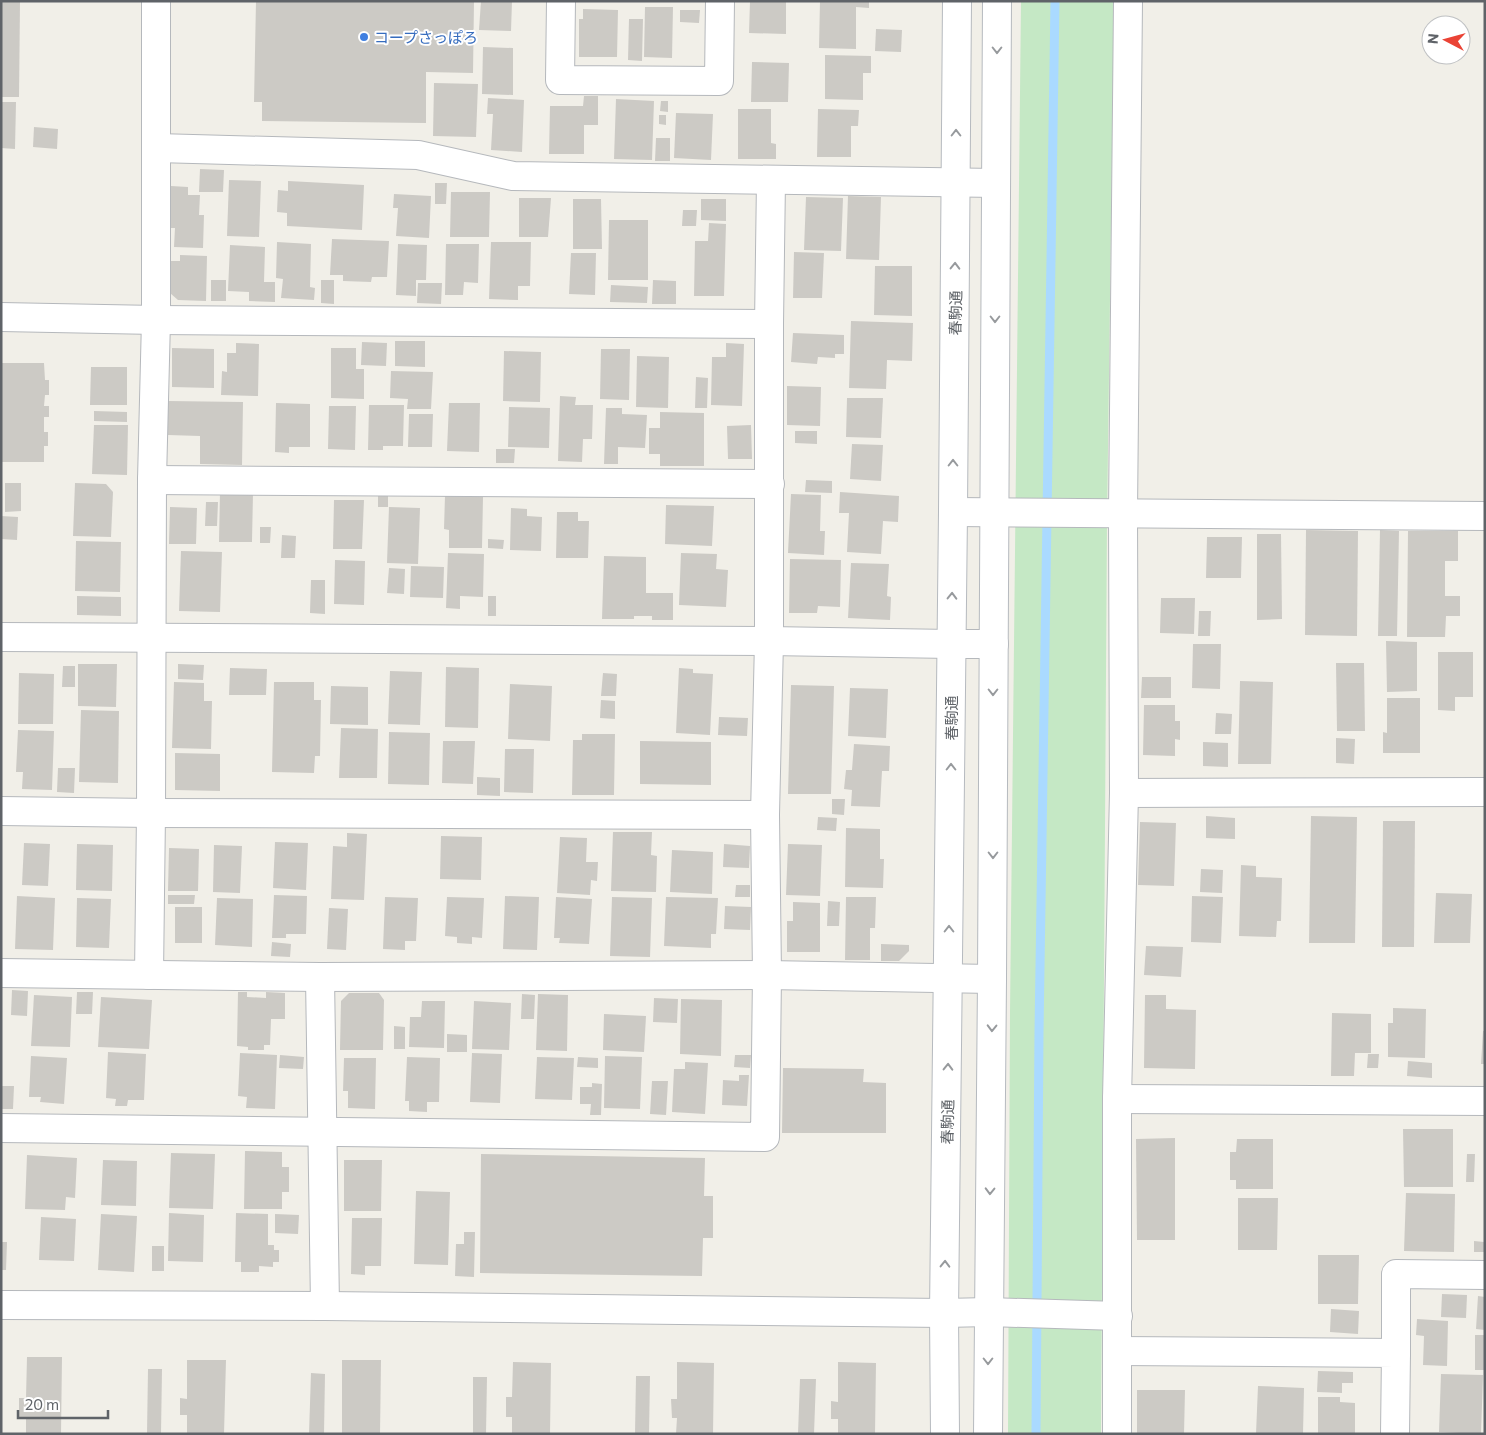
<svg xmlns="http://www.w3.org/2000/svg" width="1486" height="1435" viewBox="0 0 1486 1435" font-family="Commissioner,'Noto Sans JP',sans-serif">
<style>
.green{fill:#c5e8c5}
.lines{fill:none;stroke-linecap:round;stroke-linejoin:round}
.stream{stroke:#aadaff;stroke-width:9}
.building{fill:#cccac5}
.street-casing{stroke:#b5b8bc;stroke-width:30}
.secondary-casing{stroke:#b6babf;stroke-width:30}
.street{stroke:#fff;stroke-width:28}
.secondary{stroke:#fff;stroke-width:28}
.oneway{stroke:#979a9d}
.shop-dot{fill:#3f7fe0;stroke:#fff;stroke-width:2}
.labels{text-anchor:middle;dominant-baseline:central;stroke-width:4;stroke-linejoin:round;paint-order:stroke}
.shop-label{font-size:15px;fill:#366cbe;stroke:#fff;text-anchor:start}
.street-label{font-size:15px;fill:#5f6368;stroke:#fff}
</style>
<rect width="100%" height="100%" fill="#f1efe8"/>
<!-- green -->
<path class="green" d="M1021,1H1114L1107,523L1101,1434H1008L1010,1012Z"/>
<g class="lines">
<!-- stream -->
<path class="stream" d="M1036,1434L1039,1032L1055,1"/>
</g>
<!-- building -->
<g class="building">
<path d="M1,1H20L19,97H1Z"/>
<path d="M256,1H474L473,73L426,72V123L262,121V102H254Z"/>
<path d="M481,1H512L511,31L479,30Z"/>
<path d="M750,1H786V34L749,33Z"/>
<path d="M820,1H869V8L856,7V49L819,48Z"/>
<path d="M645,7H673L672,58L644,57Z"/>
<path d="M583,9L618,10L617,57H579V19H583Z"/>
<path d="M680,10H700L699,23L680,22Z"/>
<path d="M629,19H643L642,61L628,60Z"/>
<path d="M876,29L902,30L901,52L875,51Z"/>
<path d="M483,47L513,48V95L482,94Z"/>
<path d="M825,55L871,56V73H863V100L825,99Z"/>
<path d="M752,62L789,63L788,102H751Z"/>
<path d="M434,83L478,84L476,137L433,136Z"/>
<path d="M584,96H598V125H584V154H549L550,106H583Z"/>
<path d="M488,98L524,100L522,152L491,150L493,114H487Z"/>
<path d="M616,99L654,101L652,160L614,159Z"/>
<path d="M661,101H668V112L660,111Z"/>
<path d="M1,102H16L15,149L1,148Z"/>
<path d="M738,109H771V143L776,144V159H738Z"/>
<path d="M818,109L859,110L858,126H851V157H817Z"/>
<path d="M676,113L713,114L711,160L674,158Z"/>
<path d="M659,115H666V125L659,124Z"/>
<path d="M34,127L58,129L57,149L33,147Z"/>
<path d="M656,138H670V161H655Z"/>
<path d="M200,169L224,170L223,192H199Z"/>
<path d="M229,180L261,181L259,237L227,236Z"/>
<path d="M288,181L364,185L362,230L287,226V213L277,212L278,190L288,191Z"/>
<path d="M435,183H447L446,204H435Z"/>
<path d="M171,186L188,187V195H200L199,215H204L203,248L174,247L175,228H169Z"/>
<path d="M451,192H490L489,237H450Z"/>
<path d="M394,194L431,196L429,238L396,236L398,208H393Z"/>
<path d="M848,196L881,197L879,260L846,259Z"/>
<path d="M806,197L843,198L841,251L804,250Z"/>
<path d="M519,198H551L548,237H519Z"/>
<path d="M573,199H601L602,249H573Z"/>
<path d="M701,199H726V221L701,220Z"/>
<path d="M683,210H697L696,226H682Z"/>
<path d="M609,220H648V280H608Z"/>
<path d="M709,223L726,224L724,296H694L695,241H708Z"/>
<path d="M332,239L389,241L387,277H372L371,282L343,281V275H330Z"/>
<path d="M277,242L311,244L310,287L315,288L314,300L281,298L283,279L276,278Z"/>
<path d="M491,242H531L530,286H518V300L489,299Z"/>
<path d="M398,244L427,245L426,280H416V296L396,295Z"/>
<path d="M446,244H479L478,283L464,282L463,295H445Z"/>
<path d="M230,245L265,247L264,282H275V302L249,301V292L228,291Z"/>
<path d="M794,252L824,253L822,298H793Z"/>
<path d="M571,253H596L595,295L569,294Z"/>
<path d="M180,255L207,256L206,301L178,300L170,293L171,261H180Z"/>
<path d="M875,266H912V316L874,315Z"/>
<rect x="211" y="280" width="15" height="21"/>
<path d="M321,280H334V304L321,303Z"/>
<path d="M653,280L676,281V304H652Z"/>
<path d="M418,283H442L441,304L417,303Z"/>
<path d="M611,285L648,287L647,303L610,302Z"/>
<path d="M851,321L913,323L912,361L887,360L886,389L849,388Z"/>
<path d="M793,333L844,335V354H835V358L818,357L817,364L791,362Z"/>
<path d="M395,341H425V367L395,366Z"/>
<path d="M362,342L387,343L386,366L361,365Z"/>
<path d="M236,343L259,344L258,396L221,395L222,371L227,372V353H236Z"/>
<path d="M726,343L744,344L742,406L711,405L712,357H726Z"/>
<path d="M172,348L214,349V388L172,387Z"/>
<path d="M331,348H356V369H364V399L331,398Z"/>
<path d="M601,349H630L629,400L600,399Z"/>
<path d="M504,351L541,352L540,402L503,401Z"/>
<path d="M637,356L669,357L668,408L636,407Z"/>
<path d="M1,363H44L45,380H49V395H45L44,406H49V417H44V432H48V446H44V462H1Z"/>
<path d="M91,367H127V405H90Z"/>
<path d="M391,371L433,372L431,409H407L408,399L390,398Z"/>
<path d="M696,377L708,378L707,408H695Z"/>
<path d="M787,386L821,387L820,426L787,425Z"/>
<path d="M560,396L576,397L575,405H593L592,439H583L582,462L558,461Z"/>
<path d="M847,398H883L881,438L846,437Z"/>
<path d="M168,401L243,402L242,465L200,464V436L168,435Z"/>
<path d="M276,403L310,404V447H289V453L275,452Z"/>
<path d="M449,403H480L479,452L447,451Z"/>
<path d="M369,405H404L403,446H383V450H368Z"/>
<path d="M329,406H356L355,450L328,449Z"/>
<path d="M509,407L550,408L549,448L508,447Z"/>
<path d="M606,408H622V414L647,415L645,448L618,447V464H604Z"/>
<path d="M94,411L127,412V422L94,421Z"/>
<path d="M660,412L704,413V466H660V454H649V428H660Z"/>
<path d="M409,414H433L432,447H408Z"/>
<path d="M94,425H128L127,475L92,474Z"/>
<path d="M751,425L752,459H728L727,426Z"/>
<path d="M795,431H817V444L795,443Z"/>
<path d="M852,444L883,445L881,481L850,479Z"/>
<path d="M496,449H515L514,463H496Z"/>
<path d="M806,480L832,481V493L805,492Z"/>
<path d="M5,483H21V511L5,512Z"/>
<path d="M75,483L106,484L113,492L111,537L73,536Z"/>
<path d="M220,492L253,493L252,542H219Z"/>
<path d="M840,492L899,496L898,522L883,521L881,554L847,552L849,513H839Z"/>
<rect x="378" y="494" width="10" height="13"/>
<path d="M791,494L821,495L820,531H825L824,555L788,553Z"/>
<path d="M445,496L483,497L482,548H449V530L444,529Z"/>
<path d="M334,500H364L362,549H333Z"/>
<path d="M206,502H218L217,526H205Z"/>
<path d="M666,505L714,506L712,546L665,544Z"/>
<path d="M170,507L197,508L196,544H169Z"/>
<path d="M389,507L420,508L418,564L387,563Z"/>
<path d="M511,508L527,509V516L542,517L541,551L510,550Z"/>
<path d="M557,512H578V521H589L588,558H556Z"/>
<path d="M1,516L18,517L17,540L1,539Z"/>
<path d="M260,527H271L270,543H260Z"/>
<path d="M1306,530L1358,531L1357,636L1305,635Z"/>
<path d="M1380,530L1399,531L1397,636H1378Z"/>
<path d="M1408,531H1458V561H1445V596H1460V616H1446L1445,637H1407Z"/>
<path d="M1257,534H1281L1282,619L1257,620Z"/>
<path d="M282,535L296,536L295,558H281Z"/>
<path d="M1207,537H1242L1241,578H1206Z"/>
<path d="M488,539L504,540L503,549L488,548Z"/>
<path d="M76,541L121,542L120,592L75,591Z"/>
<path d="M181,551L222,552L220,612L179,611Z"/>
<path d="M448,553L484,554L483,597L460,596V609L446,608Z"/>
<path d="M681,553L717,554L716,569L728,570L726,607L679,605Z"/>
<path d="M604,556L646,557V593H673V620H652V616H634V619H602Z"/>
<path d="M790,559L841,560L840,607L818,606L817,613H789Z"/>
<path d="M335,560L365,561L364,605L334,604Z"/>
<path d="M851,563L889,564L887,596L891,597L890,620L848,618Z"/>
<path d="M411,566L444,567L443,598L410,597Z"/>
<path d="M389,568L405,569L404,594L387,593Z"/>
<path d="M311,580H325V614L310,613Z"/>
<path d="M77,596L121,597V616L77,615Z"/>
<rect x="488" y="596" width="8" height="20"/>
<path d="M1161,598H1195L1194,634L1160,633Z"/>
<path d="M1199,611H1211L1210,636H1198Z"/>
<path d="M1386,641L1417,642V691L1387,692Z"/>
<path d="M1193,644H1221L1220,689L1192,688Z"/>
<path d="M1438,652H1473V697H1455V711L1438,710Z"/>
<path d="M1336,663H1364L1365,731H1337Z"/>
<path d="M78,664H117L116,707L78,706Z"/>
<path d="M178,664L204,665L203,680L178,679Z"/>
<path d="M63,666H75V687H62Z"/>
<path d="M446,667L479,668L478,728L445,727Z"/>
<path d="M230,668L267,669L266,695H229Z"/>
<path d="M679,668L693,669V673L713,674L710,735L676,733Z"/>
<path d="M390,671L422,672L420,725L388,724Z"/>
<path d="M19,673L54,674L53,724H18Z"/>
<path d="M603,673L617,674L616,696H601Z"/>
<path d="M1142,677H1171V698H1141Z"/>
<path d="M1240,681L1273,682L1271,764H1238Z"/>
<path d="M174,682L204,683V701H212L211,749L172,748Z"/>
<path d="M274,682H314V700H321L320,756H315L314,773L272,772Z"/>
<path d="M510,684L552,686L550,741L508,739Z"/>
<path d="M791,685L834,686L831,794H788Z"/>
<path d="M331,686L368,687V725L330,724Z"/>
<path d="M850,688L888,689L886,738L848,736Z"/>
<path d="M1387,698H1420V753H1383V732L1387,733Z"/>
<path d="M601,700L615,701V719L600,718Z"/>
<path d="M1144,705H1175V721H1180V740L1175,739V756L1143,755Z"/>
<path d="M81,710L119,711L118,783L79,782Z"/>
<path d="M1216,713L1232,714L1231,734H1215Z"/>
<path d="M719,717L748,718L747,736L718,735Z"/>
<path d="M341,728L378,729L377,778H339Z"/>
<path d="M18,730L54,731L52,790L22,789L23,772H16Z"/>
<path d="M389,732L430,733L429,785L388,784Z"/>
<path d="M582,734H615L614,795H572L573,740H582Z"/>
<path d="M1336,738L1355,739L1354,764L1336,763Z"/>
<path d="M443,741H475L473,784L442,783Z"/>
<path d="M640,741L711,742V785L640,784Z"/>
<path d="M1203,742L1228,743V767L1203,766Z"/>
<path d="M854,744L890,746L889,771H882L880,807L851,806L852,790L844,789L846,770H852Z"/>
<path d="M505,749H534L533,793L504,792Z"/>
<path d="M175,753L220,754V791L175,790Z"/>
<path d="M58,768H75L74,793L57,792Z"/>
<path d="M477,777L500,778V796L477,795Z"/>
<path d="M832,799H845L844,815L832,814Z"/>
<path d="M1206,816L1235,818V839L1206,838Z"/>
<path d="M1311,816L1357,817L1355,943H1309Z"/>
<path d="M818,817L837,818L836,831L817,830Z"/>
<path d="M1383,821H1415L1414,947H1382Z"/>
<path d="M1140,822L1176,823L1174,886L1138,885Z"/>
<path d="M846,828L880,829V859H884L883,888L845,887Z"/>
<path d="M613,832H652L651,855L657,856L656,892L611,891Z"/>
<path d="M347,833L367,834L364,900L331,899L333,846L347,847Z"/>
<path d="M441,836L482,837L481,880L440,879Z"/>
<path d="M560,837L587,838L586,862H598L597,881L591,880L590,895L557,893Z"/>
<path d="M275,842L308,843L306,890L273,888Z"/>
<path d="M24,843L50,844L48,886L22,885Z"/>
<path d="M77,844L113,845L112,891L76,890Z"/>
<path d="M724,844L750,846L749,868L723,867Z"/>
<path d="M788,844L822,845L820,896L786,895Z"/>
<path d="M214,845L242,846L240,893L213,892Z"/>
<path d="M169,848L199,849L198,891H168Z"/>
<path d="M672,850L713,852L712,894L670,892Z"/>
<path d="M1241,865L1256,866V877L1282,878L1281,921H1277L1276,937L1239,936Z"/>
<path d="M1201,869L1223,870L1222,893L1200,892Z"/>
<path d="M736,885H750V897H735Z"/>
<path d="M1436,893L1472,894L1470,943H1434Z"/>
<path d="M168,895H195L194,904H168Z"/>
<path d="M274,895L307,896L306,934H286V938H272Z"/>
<path d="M17,896L55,898L53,950L15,949Z"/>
<path d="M505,896L539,897L537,950L503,949Z"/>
<path d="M1192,896L1223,897L1221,943L1191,942Z"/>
<path d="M385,897L418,898L416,941H405V950L383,949Z"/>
<path d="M447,897L484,898L482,938L472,937V944L457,943V937L445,936Z"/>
<path d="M556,897L592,899L589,944L559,943L560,938H554Z"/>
<path d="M612,897L652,898L650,957L610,956Z"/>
<path d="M666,897L718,898L716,934H711V948L664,946Z"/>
<path d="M846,897H876L875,928H870V960H845Z"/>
<path d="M77,898L111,899L109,948L76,947Z"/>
<path d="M217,898L253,899L252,947L215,945Z"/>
<path d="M828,901L840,902L839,926H827Z"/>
<path d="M793,902L820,903V952H787V921H793Z"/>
<path d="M725,906L751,907L750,930L724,929Z"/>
<rect x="175" y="907" width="27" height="36"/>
<path d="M329,908L348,909L346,950L327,949Z"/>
<path d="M272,942L291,944L290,957L271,956Z"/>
<path d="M881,944L909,945V951L899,961H881Z"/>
<path d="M1146,946L1183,947L1181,977L1144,975Z"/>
<path d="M12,990L28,991L27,1016L11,1015Z"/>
<path d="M77,992H93L92,1014H76Z"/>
<path d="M238,992H247V997L266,998V992L285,993V1019H271L270,1045H264V1050H248V1047L237,1046Z"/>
<path d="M349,993H379L384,1000L383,1050H340L341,1001Z"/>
<path d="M522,994L535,995L534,1019H521Z"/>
<path d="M538,994L568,995L567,1051L536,1050Z"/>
<path d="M34,995L72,997L70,1047L31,1046Z"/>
<path d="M1145,995H1166V1009L1196,1010L1195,1069L1144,1068Z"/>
<path d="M101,997L152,1000L149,1049L98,1047Z"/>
<path d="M654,998L678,999L677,1023L653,1022Z"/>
<path d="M681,999L722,1000L721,1056L680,1054Z"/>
<path d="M422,1001H445L444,1048L409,1047L410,1017H421Z"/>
<path d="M474,1001L511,1003L509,1050L472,1049Z"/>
<path d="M1393,1008L1426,1009L1425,1058L1388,1057V1023H1393Z"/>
<path d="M1332,1013L1371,1014V1053H1355L1354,1076H1331Z"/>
<path d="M604,1014L646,1016L644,1052L603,1050Z"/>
<path d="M394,1026L405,1027V1049H394Z"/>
<path d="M1483,1031H1485V1064H1481Z"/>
<path d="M447,1034L467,1035V1052H447Z"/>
<path d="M108,1052L146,1054L144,1100H128L127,1106H115L116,1099L106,1098Z"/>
<path d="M240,1053L277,1055L275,1109L246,1108L247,1097L238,1096Z"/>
<path d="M472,1053L502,1054L500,1103L470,1102Z"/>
<path d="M1368,1054H1379L1378,1068H1367Z"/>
<path d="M280,1055L304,1057L303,1069L279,1068Z"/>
<path d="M735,1055H751L750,1068L734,1067Z"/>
<path d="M31,1056L67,1058L64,1104L40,1102L41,1097H29Z"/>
<path d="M605,1056L642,1057L640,1109L604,1108Z"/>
<path d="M407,1057L440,1058L439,1102H427V1112L409,1111V1101H405Z"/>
<path d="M537,1057L574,1058L572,1100L535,1099Z"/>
<path d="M578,1057L598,1058V1068L577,1067Z"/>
<path d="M344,1058H376L375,1109L348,1108V1091H343Z"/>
<path d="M1408,1061L1432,1063V1078L1407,1076Z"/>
<path d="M685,1062L708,1063L705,1114L672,1112L674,1069H685Z"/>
<path d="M783,1068L864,1069L863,1082L886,1083V1133H782Z"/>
<path d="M739,1075H749L747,1106L722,1105L723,1080L739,1081Z"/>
<path d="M652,1081H668L666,1115L650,1114Z"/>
<path d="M592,1083L602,1084L601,1115H590L591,1104H580V1087H592Z"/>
<path d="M1,1086H14L13,1109H1Z"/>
<path d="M1403,1129H1453V1187H1404Z"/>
<path d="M1175,1138V1240H1137L1136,1139Z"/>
<path d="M1237,1139H1273V1189H1236V1180H1230V1152H1236Z"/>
<path d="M245,1151L282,1152V1167H289V1192H282V1209H244Z"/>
<path d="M171,1153L215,1154L213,1209L169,1208Z"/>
<path d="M481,1154L705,1158L704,1196H713V1238H703L702,1276L480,1273Z"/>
<path d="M1467,1154H1475L1474,1182H1466Z"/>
<path d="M27,1155L77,1158L75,1198L66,1197L65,1210L25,1209Z"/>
<path d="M103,1160L137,1161L136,1206L101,1205Z"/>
<path d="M344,1160H382L381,1211H344Z"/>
<path d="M416,1191L450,1192L448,1265L414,1264Z"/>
<path d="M1406,1193L1455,1194L1454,1252L1404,1251Z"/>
<path d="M1238,1198H1278L1277,1250H1238Z"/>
<path d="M169,1213L204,1215L203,1262L168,1261Z"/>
<path d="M236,1213L268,1214V1245H274V1250H279V1262H273V1267L259,1266V1272H241V1262H235Z"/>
<path d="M101,1214L137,1216L134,1272L98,1270Z"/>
<path d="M275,1214L299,1215L298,1234L275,1233Z"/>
<path d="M41,1217L76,1219L74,1261L39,1260Z"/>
<path d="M352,1218H382L381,1266H365V1275L351,1274Z"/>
<path d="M464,1232H475L474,1277L455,1276L456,1244H464Z"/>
<path d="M1474,1241L1484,1242V1252H1474Z"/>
<path d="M1,1242H7L6,1270H1Z"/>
<rect x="152" y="1246" width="12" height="25"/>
<path d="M1318,1255H1359L1358,1304H1318Z"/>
<path d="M1442,1294L1467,1295L1466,1318L1441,1317Z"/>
<path d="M1478,1296L1485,1297V1330L1476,1329Z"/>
<path d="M1331,1309L1359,1311L1358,1334L1330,1332Z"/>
<path d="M1417,1319L1448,1321L1447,1366L1423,1365L1424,1336L1416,1335Z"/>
<rect x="1475" y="1335" width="10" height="35"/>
<path d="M27,1357H62L61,1434H26V1417H19V1398H26Z"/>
<path d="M187,1360H226L224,1434H187V1415H180V1398L187,1399Z"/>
<path d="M342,1360H381L380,1434H342Z"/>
<path d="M513,1362L551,1363L550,1434H512V1417H506V1397H512Z"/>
<path d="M677,1362L714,1363L713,1434H676L677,1418H672L671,1399H677Z"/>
<path d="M838,1362L876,1363L875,1434H838V1419H831V1401L838,1402Z"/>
<path d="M148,1369H162L161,1434H147Z"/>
<path d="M1318,1371L1353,1372V1383H1342V1393L1317,1392Z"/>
<path d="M311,1373L325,1374L324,1434H309Z"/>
<path d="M1441,1374L1483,1375L1481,1434L1439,1432Z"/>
<path d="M636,1376H650L649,1434H635Z"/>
<path d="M473,1377H487L486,1434H473Z"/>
<path d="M800,1379H816L814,1434H798Z"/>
<path d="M1258,1386L1304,1388L1303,1434H1256Z"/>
<path d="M1137,1390H1185L1184,1434H1137Z"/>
<path d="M1318,1397H1340V1402L1355,1403V1434H1318Z"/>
</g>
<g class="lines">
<defs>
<g id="street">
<path d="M561,1L560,80L719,81L720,1"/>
<path d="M157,148L418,155L513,176L996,183"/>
<path d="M1,317L156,320L769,324"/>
<path d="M152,480L770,484"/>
<path d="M953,512L1485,516"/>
<path d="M1,637L769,641L951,644H994"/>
<path d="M1124,793L1485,792"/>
<path d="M1,811L151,813L765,815"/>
<path d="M1,973L320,977L767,975L992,979"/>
<path d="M149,975L151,813L152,480L156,320V1"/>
<path d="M320,977L325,1306"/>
<path d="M1117,1099L1485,1101"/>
<path d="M1,1128L765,1137L767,975L765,815L769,641V324L771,180"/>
<path d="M1,1305L325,1306L944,1313L989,1312L1118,1316"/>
<path d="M1117,1351L1396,1353L1395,1434"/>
<path d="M1396,1353V1274L1485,1275"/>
<path d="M1117,1434V1099L1124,793L1123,514L1128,1"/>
</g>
<g id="secondary">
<path d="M945,1434L944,1313L953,512L957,1"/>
<path d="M988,1434L992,979L997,1"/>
</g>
</defs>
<!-- street casing -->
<use href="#street" class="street-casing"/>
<!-- secondary casing -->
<use href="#secondary" class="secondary-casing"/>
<!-- street -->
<use href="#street" class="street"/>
<!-- secondary -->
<use href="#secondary" class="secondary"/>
</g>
<!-- one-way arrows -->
<defs><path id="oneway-chevron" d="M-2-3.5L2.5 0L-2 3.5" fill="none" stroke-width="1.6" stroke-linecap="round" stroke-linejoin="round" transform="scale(1.25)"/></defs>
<g class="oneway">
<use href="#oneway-chevron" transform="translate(997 50) rotate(90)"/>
<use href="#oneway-chevron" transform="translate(956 133) rotate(-90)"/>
<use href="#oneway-chevron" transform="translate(955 266) rotate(-89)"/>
<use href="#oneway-chevron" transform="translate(995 319) rotate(90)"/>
<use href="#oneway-chevron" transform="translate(953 463) rotate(-90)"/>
<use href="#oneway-chevron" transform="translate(952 596) rotate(-89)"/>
<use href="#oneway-chevron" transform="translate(993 692) rotate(90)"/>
<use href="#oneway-chevron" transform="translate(951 767) rotate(-90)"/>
<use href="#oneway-chevron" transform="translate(993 855) rotate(90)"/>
<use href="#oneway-chevron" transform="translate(949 929) rotate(-90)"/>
<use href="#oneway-chevron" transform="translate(992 1028) rotate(91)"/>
<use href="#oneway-chevron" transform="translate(948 1067) rotate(-89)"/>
<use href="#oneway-chevron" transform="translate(990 1191) rotate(91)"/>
<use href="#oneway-chevron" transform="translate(945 1264) rotate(-89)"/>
<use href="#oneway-chevron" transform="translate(988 1361) rotate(90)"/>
</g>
<!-- markers -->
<circle class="shop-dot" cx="364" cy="37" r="5"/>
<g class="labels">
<!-- shop labels -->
<g class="shop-label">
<text x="374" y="37">コープさっぽろ</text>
</g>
<!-- street labels -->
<g class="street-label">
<text transform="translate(955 313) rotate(-89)">春駒通</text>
<text transform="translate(951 718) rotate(-90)">春駒通</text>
<text transform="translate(947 1122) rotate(-89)">春駒通</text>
</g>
</g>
<!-- border -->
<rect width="1486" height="1435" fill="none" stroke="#5f6368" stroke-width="5"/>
<!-- north arrow -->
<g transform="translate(1446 40) rotate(276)"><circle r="24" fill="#ffffff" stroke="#bfc1c3"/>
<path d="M0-4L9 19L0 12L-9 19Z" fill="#ea4335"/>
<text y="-8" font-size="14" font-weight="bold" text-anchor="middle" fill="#5f6368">N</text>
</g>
<!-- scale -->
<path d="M18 1410v8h90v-8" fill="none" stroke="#5f6368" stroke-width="2.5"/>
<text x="25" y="1410" font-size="15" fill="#5f6368" stroke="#ffffff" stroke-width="4" paint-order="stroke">20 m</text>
</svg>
